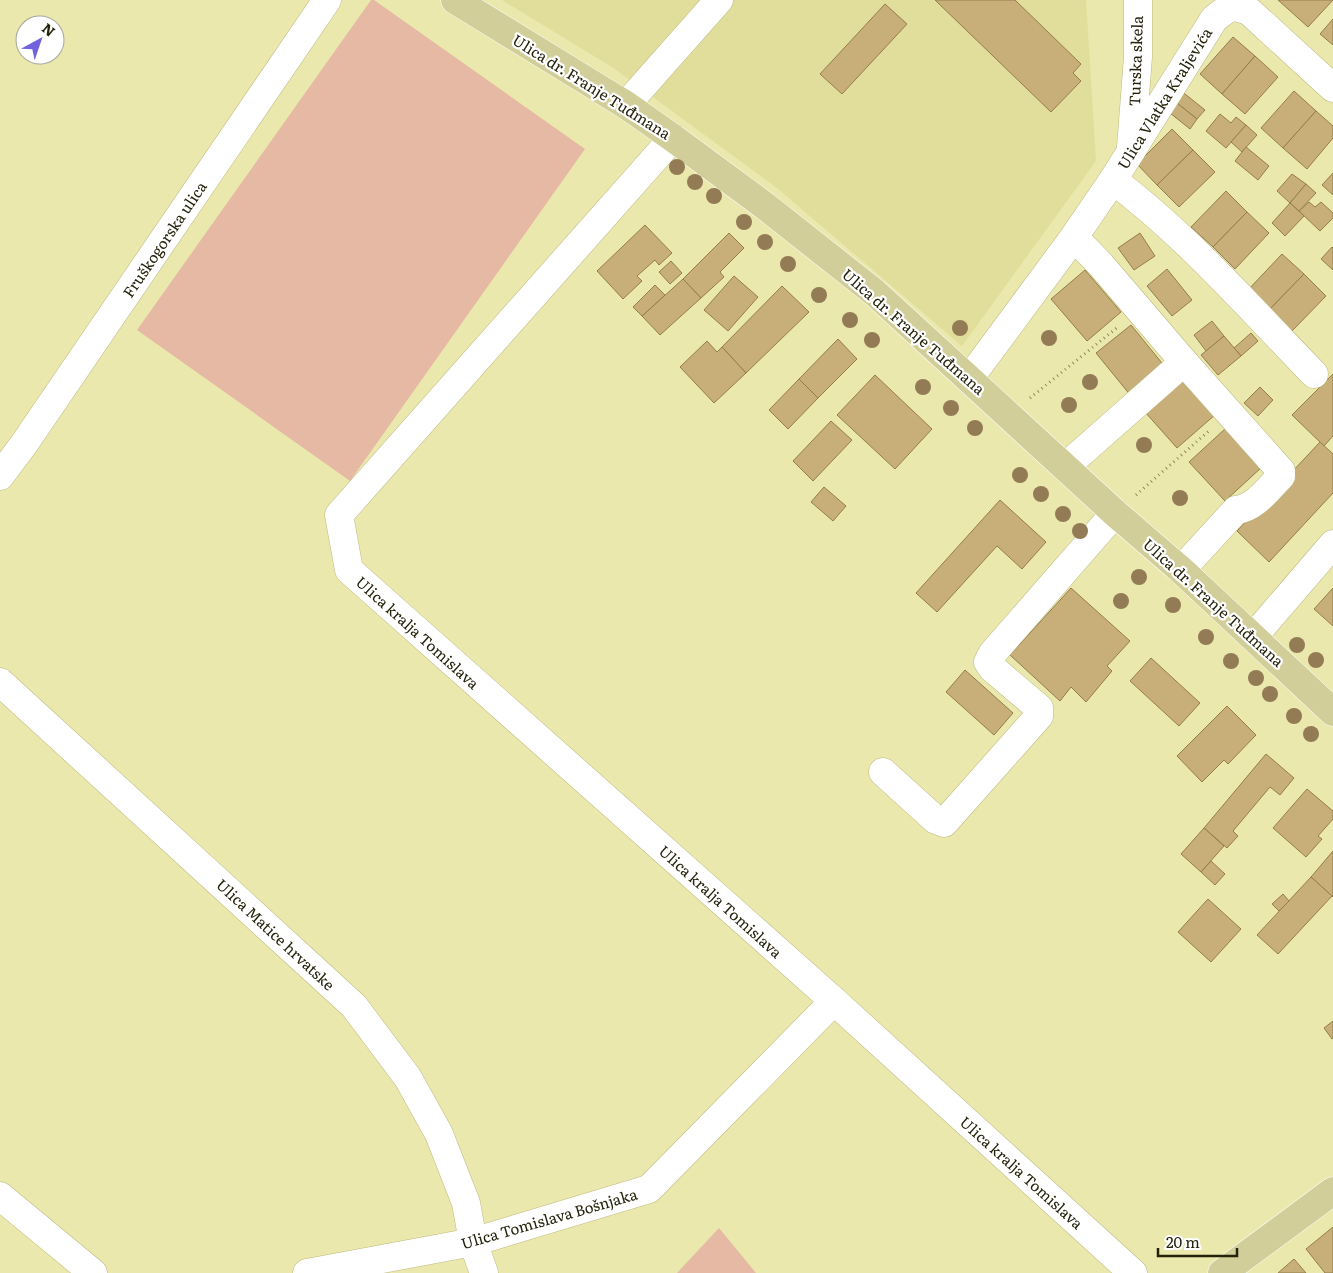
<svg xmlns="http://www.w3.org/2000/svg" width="1333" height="1273" viewBox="0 0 1333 1273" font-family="Literata,serif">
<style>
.built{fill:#e1dd9b}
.green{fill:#e6b9a5}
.building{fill:#c8af7a;stroke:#957d49}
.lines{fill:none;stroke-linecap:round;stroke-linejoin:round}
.minor-casing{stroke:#bcb980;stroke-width:29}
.major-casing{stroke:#fff;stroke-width:29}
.path{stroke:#8e8c61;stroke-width:3;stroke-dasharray:1 4;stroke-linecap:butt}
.minor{stroke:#fff;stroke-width:28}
.major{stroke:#d1ce9a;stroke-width:28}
.tree{fill:#927b55}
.labels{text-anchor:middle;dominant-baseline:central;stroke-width:4.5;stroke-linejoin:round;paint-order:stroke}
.street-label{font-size:15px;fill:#24220b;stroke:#fff}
</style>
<rect width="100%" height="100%" fill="#ebe8ad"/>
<!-- built -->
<path class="built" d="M502,0H1086L1096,161L962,346L777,188L612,67Z"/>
<!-- green -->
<g class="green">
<path d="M371,0H374L585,149L350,481L137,330Z"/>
<path d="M719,1228L756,1273H677Z"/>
</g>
<!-- building -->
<g class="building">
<path d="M935,0H1015L1081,64L1073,73L1081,81L1051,112Z"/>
<path d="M1278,0H1333L1308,27Z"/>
<path d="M885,4L907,24L842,94L820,74Z"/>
<path d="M1333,19V45L1320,34Z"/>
<path d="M1233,37L1255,56L1222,94L1200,74Z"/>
<path d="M1255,56L1278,77L1245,114L1222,94Z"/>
<path d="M1180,90L1205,110L1197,119L1172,99Z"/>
<path d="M1294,91L1316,111L1283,148L1261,128Z"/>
<path d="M1172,99L1197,119L1190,129L1165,109Z"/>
<path d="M1316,111L1333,126V138L1307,169L1283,148Z"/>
<path d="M1220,114L1231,123L1236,117L1246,125L1226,148L1206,131Z"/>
<path d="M1246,125L1257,135L1242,152L1231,142Z"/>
<path d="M1172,129L1193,150L1157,185L1137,164Z"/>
<path d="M1246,147L1269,166L1258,180L1235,161Z"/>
<path d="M1193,150L1215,172L1179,207L1157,185Z"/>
<path d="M1333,173V195L1322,185Z"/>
<path d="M1292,174L1306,184L1290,203L1277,191Z"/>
<path d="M1306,184L1316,193L1299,211L1290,203Z"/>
<path d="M1226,191L1247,212L1213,247L1191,227Z"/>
<path d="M1309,202L1315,207L1321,202L1333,213V218L1320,231L1299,211Z"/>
<path d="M1290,203L1304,216L1285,236L1272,223Z"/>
<path d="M1247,212L1269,233L1235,269L1213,247Z"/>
<path d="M645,225L672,253L659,265L655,260L637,276L642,281L623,299L597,271Z"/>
<path d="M729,233L744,248L720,272L724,277L701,298L683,279Z"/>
<path d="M1140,233L1155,256L1134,270L1118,248Z"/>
<path d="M1332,247L1333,248V270L1321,259Z"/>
<path d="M1282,254L1304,274L1269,310L1248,290Z"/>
<path d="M671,261L682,273L670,284L659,272Z"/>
<path d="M1167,269L1192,300L1172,316L1147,286Z"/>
<path d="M1085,270L1121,312L1087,341L1051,299Z"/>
<path d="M1304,274L1326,296L1292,331L1269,310Z"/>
<path d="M734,276L758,297L728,331L704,310Z"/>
<path d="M683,279L701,298L660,335L642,316Z"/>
<path d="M655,285L665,295L642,316L633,307Z"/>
<path d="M782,286L809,312L746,373L722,347Z"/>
<path d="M1212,321L1224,336L1206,351L1194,335Z"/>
<path d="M1131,325L1166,368L1131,396L1096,353Z"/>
<path d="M1251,333L1258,341L1241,356L1234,348Z"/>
<path d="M1224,336L1241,356L1218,375L1201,355Z"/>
<path d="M838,339L857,359L818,398L799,379Z"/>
<path d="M707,341L717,352L722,347L746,373L714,403L680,367Z"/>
<path d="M1333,374V436L1324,446L1292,415Z"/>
<path d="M875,375L932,429L895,469L837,415Z"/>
<path d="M1184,378L1216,414L1177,448L1145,412Z"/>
<path d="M799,379L818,398L788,429L769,410Z"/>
<path d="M1260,387L1273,400L1258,416L1244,403Z"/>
<path d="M831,421L852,440L813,481L793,461Z"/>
<path d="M1226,428L1262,467L1225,501L1189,462Z"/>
<path d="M1320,442L1333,454V493L1269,562L1237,531Z"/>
<path d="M824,487L846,506L833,521L811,502Z"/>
<path d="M1000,500L1046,542L1022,569L997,546L937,612L916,593Z"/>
<path d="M1071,588L1130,641L1107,666L1112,671L1086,702L1071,687L1060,701L1010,655Z"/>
<path d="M1333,588V626L1314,609Z"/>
<path d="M1151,658L1200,703L1179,726L1130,681Z"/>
<path d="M965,670L1013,713L994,735L946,692Z"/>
<path d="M1227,706L1256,735L1228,764L1224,760L1202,782L1177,756Z"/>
<path d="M1266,754L1294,778L1280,795L1270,787L1233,831L1238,836L1227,848L1204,828Z"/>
<path d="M1307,789L1333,811V819L1318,836L1322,839L1306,857L1273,828Z"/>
<path d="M1204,828L1224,846L1201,872L1181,854Z"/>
<path d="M1333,851V897L1311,877Z"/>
<path d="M1211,861L1225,874L1215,885L1201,872Z"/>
<path d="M1311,877L1332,896L1278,954L1257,935Z"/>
<path d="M1283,894L1289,901L1279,911L1272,904Z"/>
<path d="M1208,899L1241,929L1211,962L1178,932Z"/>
<path d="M1333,1021V1038L1332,1039L1324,1028Z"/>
<path d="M1333,1227V1273H1325L1306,1249Z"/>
<path d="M1294,1259L1306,1273H1278Z"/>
</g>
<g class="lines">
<defs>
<g id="minor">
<path d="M626,105L719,0"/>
<path d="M673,138L339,515L349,570L834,1001L1133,1273"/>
<path d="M1131,147L1138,57V0"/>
<path d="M1113,180C1187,236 1249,307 1314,374"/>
<path d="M969,379L1074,237L1113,180L1214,19C1229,7 1232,4 1250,12L1333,88"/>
<path d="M1065,467L1184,362L1101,265L1074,237"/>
<path d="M0,476L24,444L327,0"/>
<path d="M1181,570L1236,510C1255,508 1268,489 1281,476V471L1184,362"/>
<path d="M1254,636L1333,544"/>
<path d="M0,682L354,1006L408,1078L439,1134L466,1203L473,1242L484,1273"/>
<path d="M883,772L936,820L944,823L1039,716V708L992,668L988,662L992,654L1115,513"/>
<path d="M0,1196L93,1273"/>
<path d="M307,1273L473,1242L649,1189L834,1001"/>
</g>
<g id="major">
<path d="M455,0L626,105L673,138L765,206L875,293L1115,513L1181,570L1333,712"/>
<path d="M1222,1273L1333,1191"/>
</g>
</defs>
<!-- minor casing -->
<use href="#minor" class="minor-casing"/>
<!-- major casing -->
<use href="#major" class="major-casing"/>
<!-- path -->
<g class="path">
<path d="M1030,398L1119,326"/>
<path d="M1136,495L1210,430"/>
</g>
<!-- minor -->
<use href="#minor" class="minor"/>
<!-- major -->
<use href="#major" class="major"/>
</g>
<!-- trees -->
<g class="tree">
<circle cx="677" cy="167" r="8"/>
<circle cx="695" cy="182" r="8"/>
<circle cx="714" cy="196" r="8"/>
<circle cx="744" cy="222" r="8"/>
<circle cx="765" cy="242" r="8"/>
<circle cx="788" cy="264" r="8"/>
<circle cx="819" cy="295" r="8"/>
<circle cx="850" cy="320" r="8"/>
<circle cx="960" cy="328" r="8"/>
<circle cx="1049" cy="338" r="8"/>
<circle cx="872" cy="340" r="8"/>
<circle cx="1090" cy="382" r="8"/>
<circle cx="923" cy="387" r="8"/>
<circle cx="1069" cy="405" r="8"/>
<circle cx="951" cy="408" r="8"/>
<circle cx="975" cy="428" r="8"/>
<circle cx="1144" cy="445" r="8"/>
<circle cx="1020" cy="475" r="8"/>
<circle cx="1041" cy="494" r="8"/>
<circle cx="1180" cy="498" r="8"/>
<circle cx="1063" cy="514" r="8"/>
<circle cx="1080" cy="531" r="8"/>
<circle cx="1139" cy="577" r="8"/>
<circle cx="1121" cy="601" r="8"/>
<circle cx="1173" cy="605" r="8"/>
<circle cx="1206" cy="637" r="8"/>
<circle cx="1297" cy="645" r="8"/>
<circle cx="1316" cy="660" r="8"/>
<circle cx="1231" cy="661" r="8"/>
<circle cx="1256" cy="678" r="8"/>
<circle cx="1270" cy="694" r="8"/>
<circle cx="1294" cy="716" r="8"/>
<circle cx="1311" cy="734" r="8"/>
</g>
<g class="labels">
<!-- street labels -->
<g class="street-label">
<text transform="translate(1135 61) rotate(-88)">Turska skela</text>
<text transform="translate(592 86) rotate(32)">Ulica dr. Franje Tuđmana</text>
<text transform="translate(1164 98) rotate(-58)">Ulica Vlatka Kraljevića</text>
<text transform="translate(164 239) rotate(-56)">Fruškogorska ulica</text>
<text transform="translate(914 331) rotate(41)">Ulica dr. Franje Tuđmana</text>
<text transform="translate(1214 602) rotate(42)">Ulica dr. Franje Tuđmana</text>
<text transform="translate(418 632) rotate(42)">Ulica kralja Tomislava</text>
<text transform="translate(721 901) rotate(42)">Ulica kralja Tomislava</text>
<text transform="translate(276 934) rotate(43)">Ulica Matice hrvatske</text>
<text transform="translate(1022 1172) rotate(42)">Ulica kralja Tomislava</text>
<text transform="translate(549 1218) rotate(-16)">Ulica Tomislava Bošnjaka</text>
</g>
</g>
<!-- north arrow -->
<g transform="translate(40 40) rotate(40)"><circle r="24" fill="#ffffff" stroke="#a7a79d"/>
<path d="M0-4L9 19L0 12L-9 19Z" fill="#7262dc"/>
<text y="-8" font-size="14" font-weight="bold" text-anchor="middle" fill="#24220b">N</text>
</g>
<!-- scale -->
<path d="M1158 1248v8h79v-8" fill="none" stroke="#24220b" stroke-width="2.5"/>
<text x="1166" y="1248" font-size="15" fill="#24220b" stroke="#ffffff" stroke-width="4" paint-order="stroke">20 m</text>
</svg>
